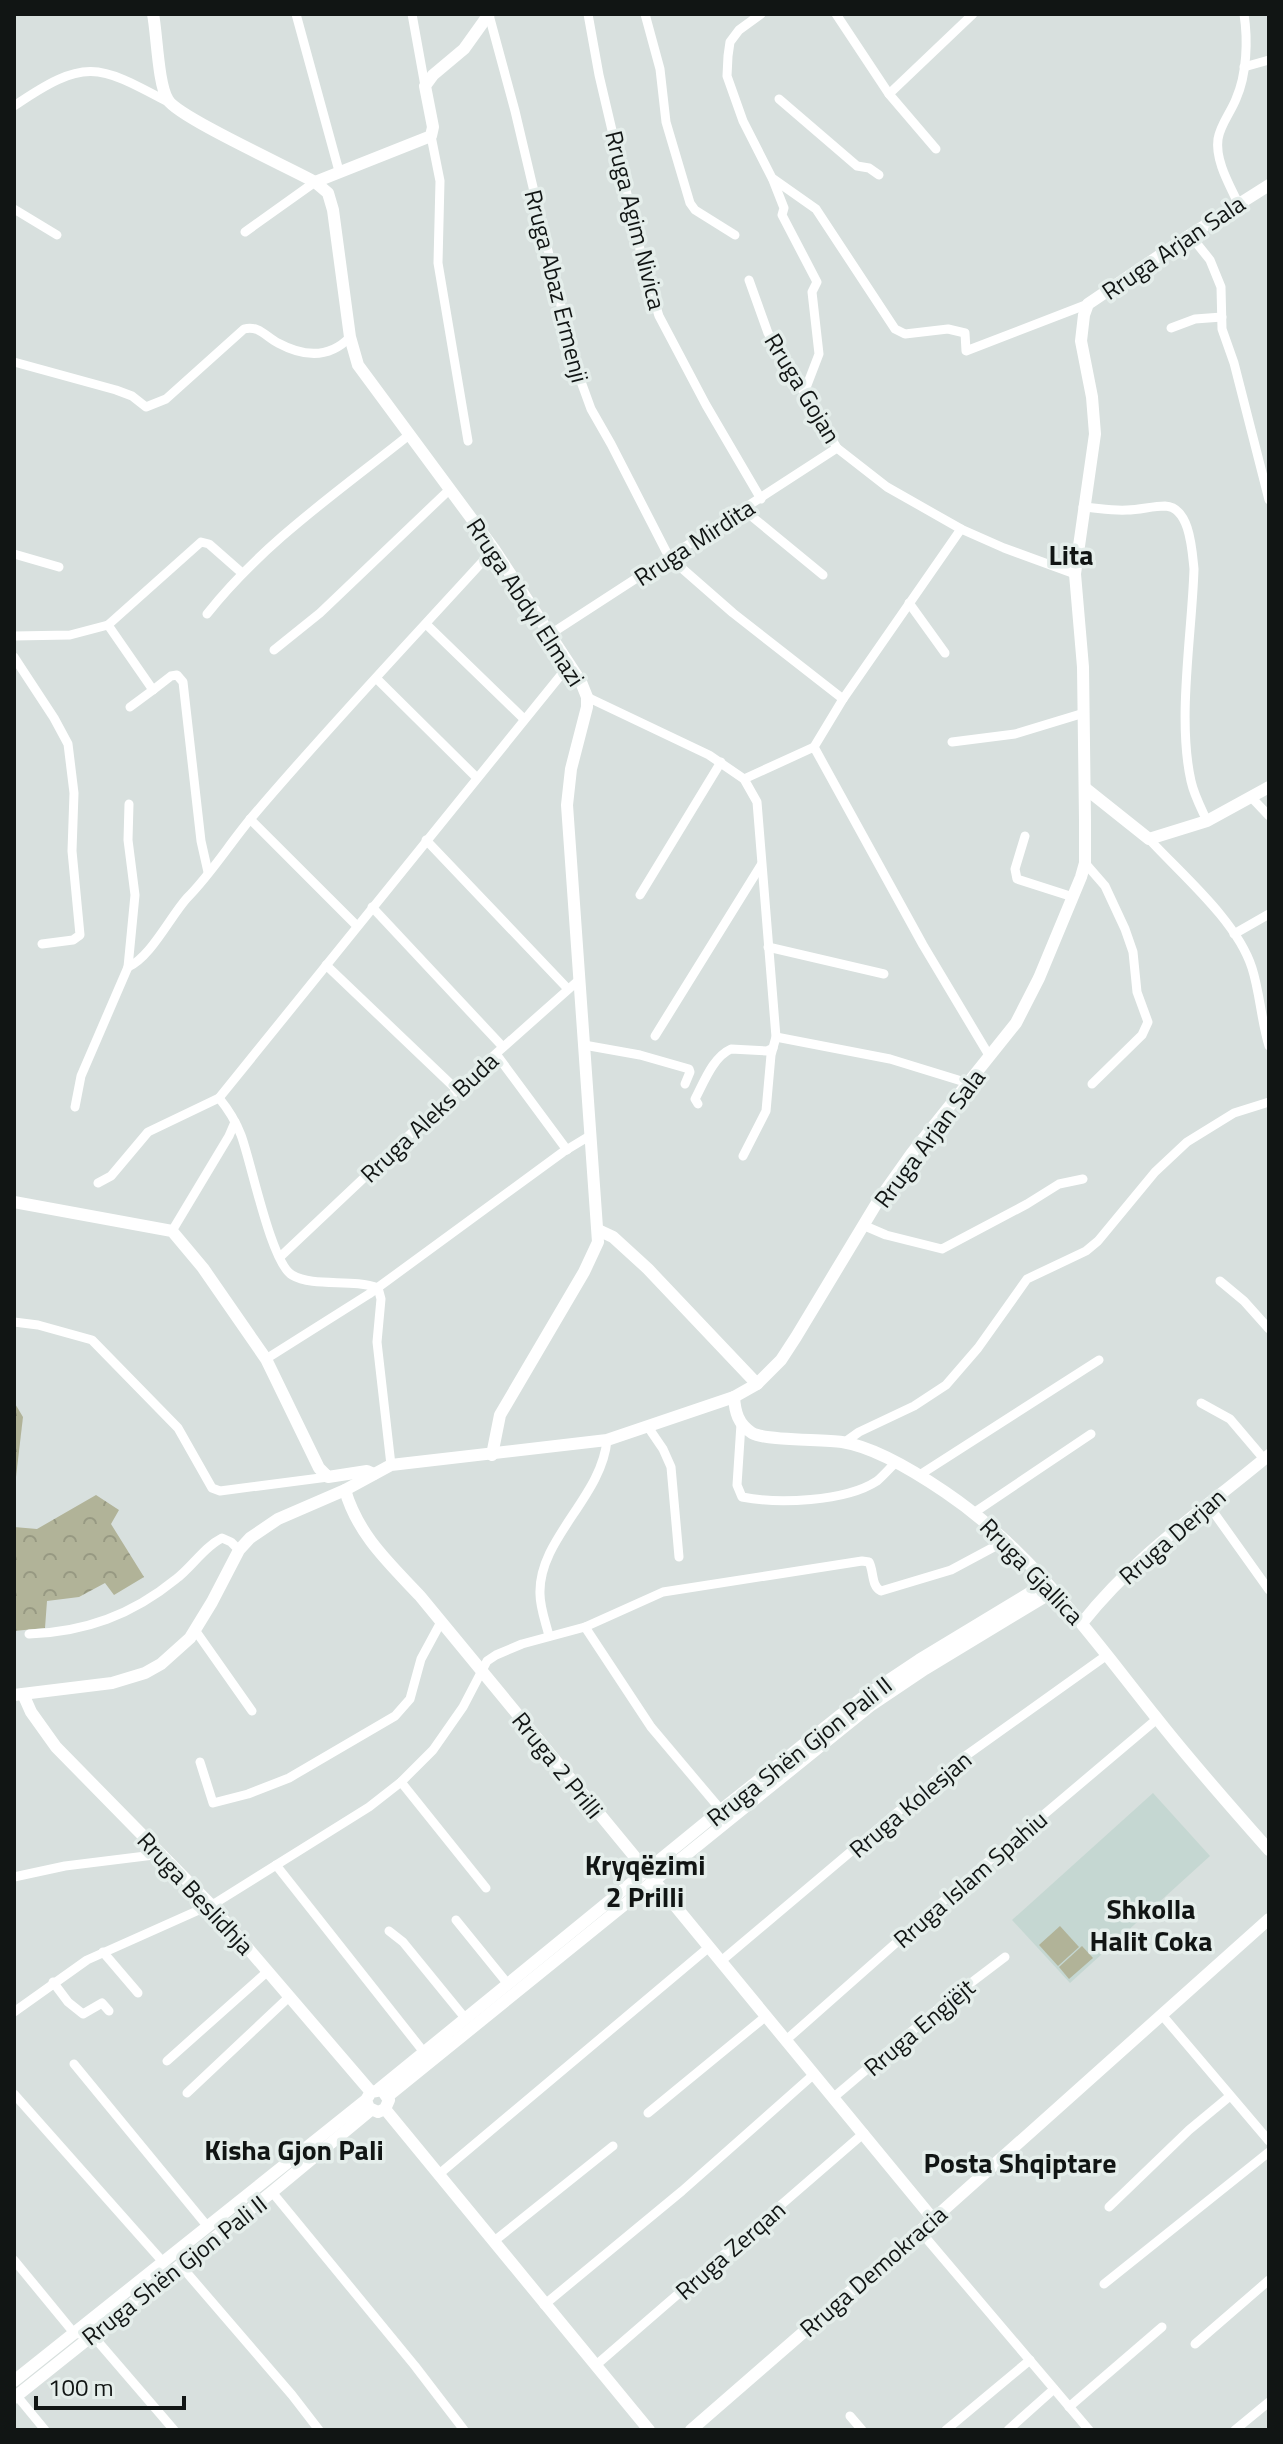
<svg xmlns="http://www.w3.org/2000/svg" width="1283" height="2444" viewBox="0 0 1283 2444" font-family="'Titillium Web',sans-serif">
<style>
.built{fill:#c5d7d2}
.park{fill:url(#park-crowns)}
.pitch{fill:#b1b398}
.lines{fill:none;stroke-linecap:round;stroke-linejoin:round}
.street{stroke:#fff;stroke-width:9}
.secondary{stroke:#fff;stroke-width:12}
.labels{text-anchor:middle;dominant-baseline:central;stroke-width:7;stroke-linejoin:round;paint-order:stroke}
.street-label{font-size:24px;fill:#111514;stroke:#e5eeeb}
.quarter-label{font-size:28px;font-weight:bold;fill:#111514;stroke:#e5eeeb}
</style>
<defs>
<pattern id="park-crowns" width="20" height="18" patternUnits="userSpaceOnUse" patternTransform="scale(2)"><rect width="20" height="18" fill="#b1b398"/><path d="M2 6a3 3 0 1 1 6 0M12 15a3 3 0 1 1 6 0" fill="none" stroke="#979982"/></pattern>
</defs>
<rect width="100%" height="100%" fill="#d8e0de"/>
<!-- built -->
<path class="built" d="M1153,1793L1210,1856L1070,1983L1012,1920Z"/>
<!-- park -->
<g class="park">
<path d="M14,1402L23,1417L14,1494Z"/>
<path d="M96,1495L119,1510L111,1524L144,1577L114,1595L105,1583L79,1597L47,1601L45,1628L14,1631V1527L37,1529Z"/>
</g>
<!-- pitch -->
<g class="pitch">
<path d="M1060,1926L1079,1947L1058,1966L1039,1945Z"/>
<path d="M1082,1946L1093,1958L1069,1979L1059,1967Z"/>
</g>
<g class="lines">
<!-- street -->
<g class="street">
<path d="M296,14L339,171"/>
<path d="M412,14L425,86"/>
<path d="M588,14L599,75L646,275L659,316L706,405L761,499"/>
<path d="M645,14L660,69L666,122L690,203L695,210L735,235"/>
<path d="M761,14L739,30L730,42L728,56L727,76L743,121L772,178L816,209L895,329L905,334L948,329L965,333L966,351L1088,304"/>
<path d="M836,14L889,94L936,149"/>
<path d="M489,15L515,111L575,365L591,409L611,444L669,557L733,613L843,699"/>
<path d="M1244,67L1269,60"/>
<path d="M889,94L973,14"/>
<path d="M779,99L857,166L869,168L879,175"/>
<path d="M14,106C86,57 97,64 170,103"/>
<path d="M431,136L440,181L438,263L468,441"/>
<path d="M773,180L784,208L782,215L817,282L812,292L819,354L804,393"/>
<path d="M1238,203C1229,184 1215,160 1218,139C1220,125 1231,112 1236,99C1247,74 1248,40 1244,14"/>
<path d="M14,209L57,235"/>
<path d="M245,232L315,182"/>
<path d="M1190,235L1210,260L1221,287L1222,329L1234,363L1269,500"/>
<path d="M749,280L768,333L837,448L887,487L961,529L1004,548L1075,574"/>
<path d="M1171,328L1195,319L1222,317"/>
<path d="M14,362L116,390L132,396L146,407L166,399L244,329C259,325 266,337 278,343C304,357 329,359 350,337"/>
<path d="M1083,507C1098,508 1113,511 1127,510C1140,510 1152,506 1165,506C1190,507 1192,550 1194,569C1192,634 1177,719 1191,781C1194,795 1201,808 1207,821"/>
<path d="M744,510L823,575"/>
<path d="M14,554L59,567"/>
<path d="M909,603L945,653"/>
<path d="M207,614C263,543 339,491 409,435"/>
<path d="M426,624L524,719"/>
<path d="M108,625L153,690L171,676L177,675L183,682L201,841L208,872"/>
<path d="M549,635L837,448"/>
<path d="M14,636L70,635L108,625L201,542L209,544L242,573"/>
<path d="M274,650L320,613L449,490"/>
<path d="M14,657L54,718L68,744L74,793L72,851L80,935L73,940L42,944"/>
<path d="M377,679L476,777"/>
<path d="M587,697L709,755L744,779L757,802L776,1037L771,1055L766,1111L743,1156"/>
<path d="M130,707L153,690"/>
<path d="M952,742L1015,734L1084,713"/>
<path d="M814,747L923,945L990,1057"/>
<path d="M744,779L814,747L843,699L961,529"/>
<path d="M1251,797L1269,816"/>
<path d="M250,819L357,926"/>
<path d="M1025,836L1015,869L1017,879L1073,897"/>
<path d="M1149,839C1182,875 1237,921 1252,968C1260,993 1261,1020 1269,1046"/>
<path d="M426,840L568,989"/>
<path d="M1085,863L1105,886L1125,929L1133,952L1137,992L1148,1022L1142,1035L1092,1084"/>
<path d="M640,895L721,762"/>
<path d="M372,907L503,1047"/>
<path d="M1234,934L1269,914"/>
<path d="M768,947L884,974"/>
<path d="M326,965L457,1090"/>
<path d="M128,967C150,958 170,917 187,898C211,874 230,843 252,817C330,725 413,638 494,549"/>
<path d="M655,1036L761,865"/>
<path d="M776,1037L890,1059L968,1083"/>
<path d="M584,1045L640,1055L689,1069L690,1072L685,1084"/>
<path d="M496,1054L567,1150"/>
<path d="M219,1098C228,1109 236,1122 241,1135C251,1161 271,1263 292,1275C314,1288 352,1278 378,1288L381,1299L377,1342L391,1465"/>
<path d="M698,1104L695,1099C704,1082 713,1057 731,1049L767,1051L773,1048"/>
<path d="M75,1107L81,1076L128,967L135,895L128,840L129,804"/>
<path d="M98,1183L111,1176L148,1132L219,1098L569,665"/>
<path d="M865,1226L886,1235L942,1249L1027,1204L1059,1184L1083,1179"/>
<path d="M172,1231L229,1136L235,1122"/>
<path d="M280,1257L491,1058L580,979"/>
<path d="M1220,1281L1244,1301L1269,1329"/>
<path d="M14,1322L38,1325L92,1340L178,1428L212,1488L220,1491L328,1477"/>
<path d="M266,1359L369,1294L563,1152L591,1135"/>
<path d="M1201,1403L1230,1419L1264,1459"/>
<path d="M741,1424L737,1485L742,1497C777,1504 845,1502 877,1481C883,1476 889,1469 895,1463"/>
<path d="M648,1427L663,1449L671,1467L679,1557"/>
<path d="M845,1442L859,1432L914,1406L946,1385L978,1348L1027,1279L1086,1251L1098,1241L1155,1172L1187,1142L1234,1113L1269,1102"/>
<path d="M918,1476L1099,1360"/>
<path d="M1207,1503L1269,1590"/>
<path d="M975,1512L1091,1434"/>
<path d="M585,1627L651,1727L721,1810"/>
<path d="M195,1630L252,1711"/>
<path d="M29,1634C85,1632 132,1615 176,1579C192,1567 204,1547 222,1538L231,1542L239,1550"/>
<path d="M549,1636C546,1623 540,1608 540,1594C538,1539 602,1497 607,1440"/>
<path d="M200,1762L213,1803L248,1794L289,1778L395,1716L410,1699L421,1659L441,1622"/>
<path d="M401,1782L486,1888"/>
<path d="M276,1865L423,2051"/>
<path d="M14,1877L65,1866L162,1854"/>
<path d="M456,1920L507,1983"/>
<path d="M389,1931L403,1942L465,2018"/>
<path d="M103,1952L138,1993"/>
<path d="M720,1962L957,1762L1107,1655"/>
<path d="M53,1982L68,2002L83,2014L102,2003L109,2011"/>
<path d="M14,2012L87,1960L217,1902L369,1807L401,1782L433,1750L463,1707L487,1661L496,1655L522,1644L585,1627L663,1592L862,1561L869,1562C874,1571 871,1586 881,1591L951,1570L1007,1540"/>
<path d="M1162,2015L1269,2141"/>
<path d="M785,2041L983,1866L1157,1719"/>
<path d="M167,2061L268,1971"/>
<path d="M74,2064L208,2227"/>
<path d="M187,2093L289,1997"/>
<path d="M14,2094L163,2262"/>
<path d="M834,2097L951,1998L1005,1957"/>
<path d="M648,2113L765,2017"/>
<path d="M438,2175L708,1948"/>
<path d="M272,2192L415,2366L464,2430"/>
<path d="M1109,2207L1189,2130L1230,2096"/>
<path d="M920,2231L1089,2430"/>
<path d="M493,2242L613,2146"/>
<path d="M14,2260L74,2333L91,2336L100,2344L174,2430"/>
<path d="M181,2266L292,2395L319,2430"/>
<path d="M1104,2284L1269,2152"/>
<path d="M544,2305L682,2191L813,2075"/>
<path d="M1195,2344L1269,2280"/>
<path d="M595,2366L864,2133"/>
<path d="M17,2396L45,2430"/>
<path d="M1069,2407L1162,2327"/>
<path d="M850,2416L862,2430"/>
<path d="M946,2430L1030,2360"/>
<path d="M1008,2430L1054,2389"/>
<path d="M1235,2430L1269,2402"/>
</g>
<!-- secondary -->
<g class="secondary">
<path d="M153,14C157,34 158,85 168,100C178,117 290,168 315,182L328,193L333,210L350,337L358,365L494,549L581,682L587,697V707L571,769L567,805L598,1242L584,1272L500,1415L492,1455"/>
<path d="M315,182L431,136L433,127L425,86L433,75L464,49L489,14"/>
<path d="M1085,788L1149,839L1207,821L1269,787"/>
<path d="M14,1202L172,1231L203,1268L266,1359L319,1468L328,1477L367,1471L374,1474"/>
<path d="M598,1230L613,1237L648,1269L757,1384"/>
<path d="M734,1397C735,1412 738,1424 752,1433C766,1441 821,1439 842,1442C875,1447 917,1473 945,1492C1031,1550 1091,1636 1155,1716C1191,1762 1230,1806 1269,1850"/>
<path d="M345,1490C358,1535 389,1563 420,1596L933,2219"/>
<path d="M1082,1623C1138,1553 1202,1511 1269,1455"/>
<path d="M23,1694L31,1712L56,1747L210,1904L371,2092"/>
<path d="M14,1695L112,1683L145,1673L161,1664L190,1638L212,1602L239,1550L250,1538L278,1519L345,1490L391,1465L607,1440L734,1397L757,1384L781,1360L796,1337L878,1201L912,1153L1016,1023L1039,978L1081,877L1085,863V820L1083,667L1075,574L1095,434L1092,397L1081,341L1084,315L1088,304L1190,235L1269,185"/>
<path d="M379,2089L721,1810L862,1698L919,1660L1046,1583"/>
<path d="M388,2096L870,1706L925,1669L1054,1591"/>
<path d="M385,2109L649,2430"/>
<path d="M14,2381L366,2100L371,2092L382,2090L389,2100L385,2109L378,2112L369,2108L366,2100"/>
<path d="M14,2398L272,2192L371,2110"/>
<path d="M691,2430L920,2231L1269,1919"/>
</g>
</g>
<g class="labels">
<!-- street labels -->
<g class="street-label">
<text transform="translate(636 220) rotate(76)">Rruga Agim Nivica</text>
<text transform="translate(1173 247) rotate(-34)">Rruga Arjan Sala</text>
<text transform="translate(557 286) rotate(76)">Rruga Abaz Ermenji</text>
<text transform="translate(803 388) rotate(59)">Rruga Gojan</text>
<text transform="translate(694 542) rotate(-33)">Rruga Mirdita</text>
<text transform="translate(526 602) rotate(57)">Rruga Abdyl Elmazi</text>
<text transform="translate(429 1117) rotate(-43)">Rruga Aleks Buda</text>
<text transform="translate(929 1138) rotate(-53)">Rruga Arjan Sala</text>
<text transform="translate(1172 1536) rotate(-41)">Rruga Derjan</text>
<text transform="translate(1032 1571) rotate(46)">Rruga Gjallica</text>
<text transform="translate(799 1751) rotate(-38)">Rruga Shën Gjon Pali II</text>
<text transform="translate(558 1765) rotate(51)">Rruga 2 Prilli</text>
<text transform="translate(910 1804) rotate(-40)">Rruga Kolesjan</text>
<text transform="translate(970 1879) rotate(-41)">Rruga Islam Spahiu</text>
<text transform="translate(196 1893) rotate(47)">Rruga Beslidhja</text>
<text transform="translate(919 2027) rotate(-40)">Rruga Engjëjt</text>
<text transform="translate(730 2250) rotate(-41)">Rruga Zerqan</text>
<text transform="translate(174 2270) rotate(-38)">Rruga Shën Gjon Pali II</text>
<text transform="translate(873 2271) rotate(-41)">Rruga Demokracia</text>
</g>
<!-- quarter labels -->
<g class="quarter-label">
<text x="1071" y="554">Lita</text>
<text x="645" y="1864">Kryqëzimi<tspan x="645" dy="32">2 Prilli</tspan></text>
<text x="1151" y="1908">Shkolla<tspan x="1151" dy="32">Halit Coka</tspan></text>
<text x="294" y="2149">Kisha Gjon Pali</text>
<text x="1020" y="2162">Posta Shqiptare</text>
</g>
</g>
<!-- border -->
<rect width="1283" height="2444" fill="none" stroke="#111514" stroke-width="32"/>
<!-- scale -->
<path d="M36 2396v12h148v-12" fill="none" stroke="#111514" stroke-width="4"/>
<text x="48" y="2396" font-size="24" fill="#111514" stroke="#e5eeeb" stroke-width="6" paint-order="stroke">100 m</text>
</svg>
